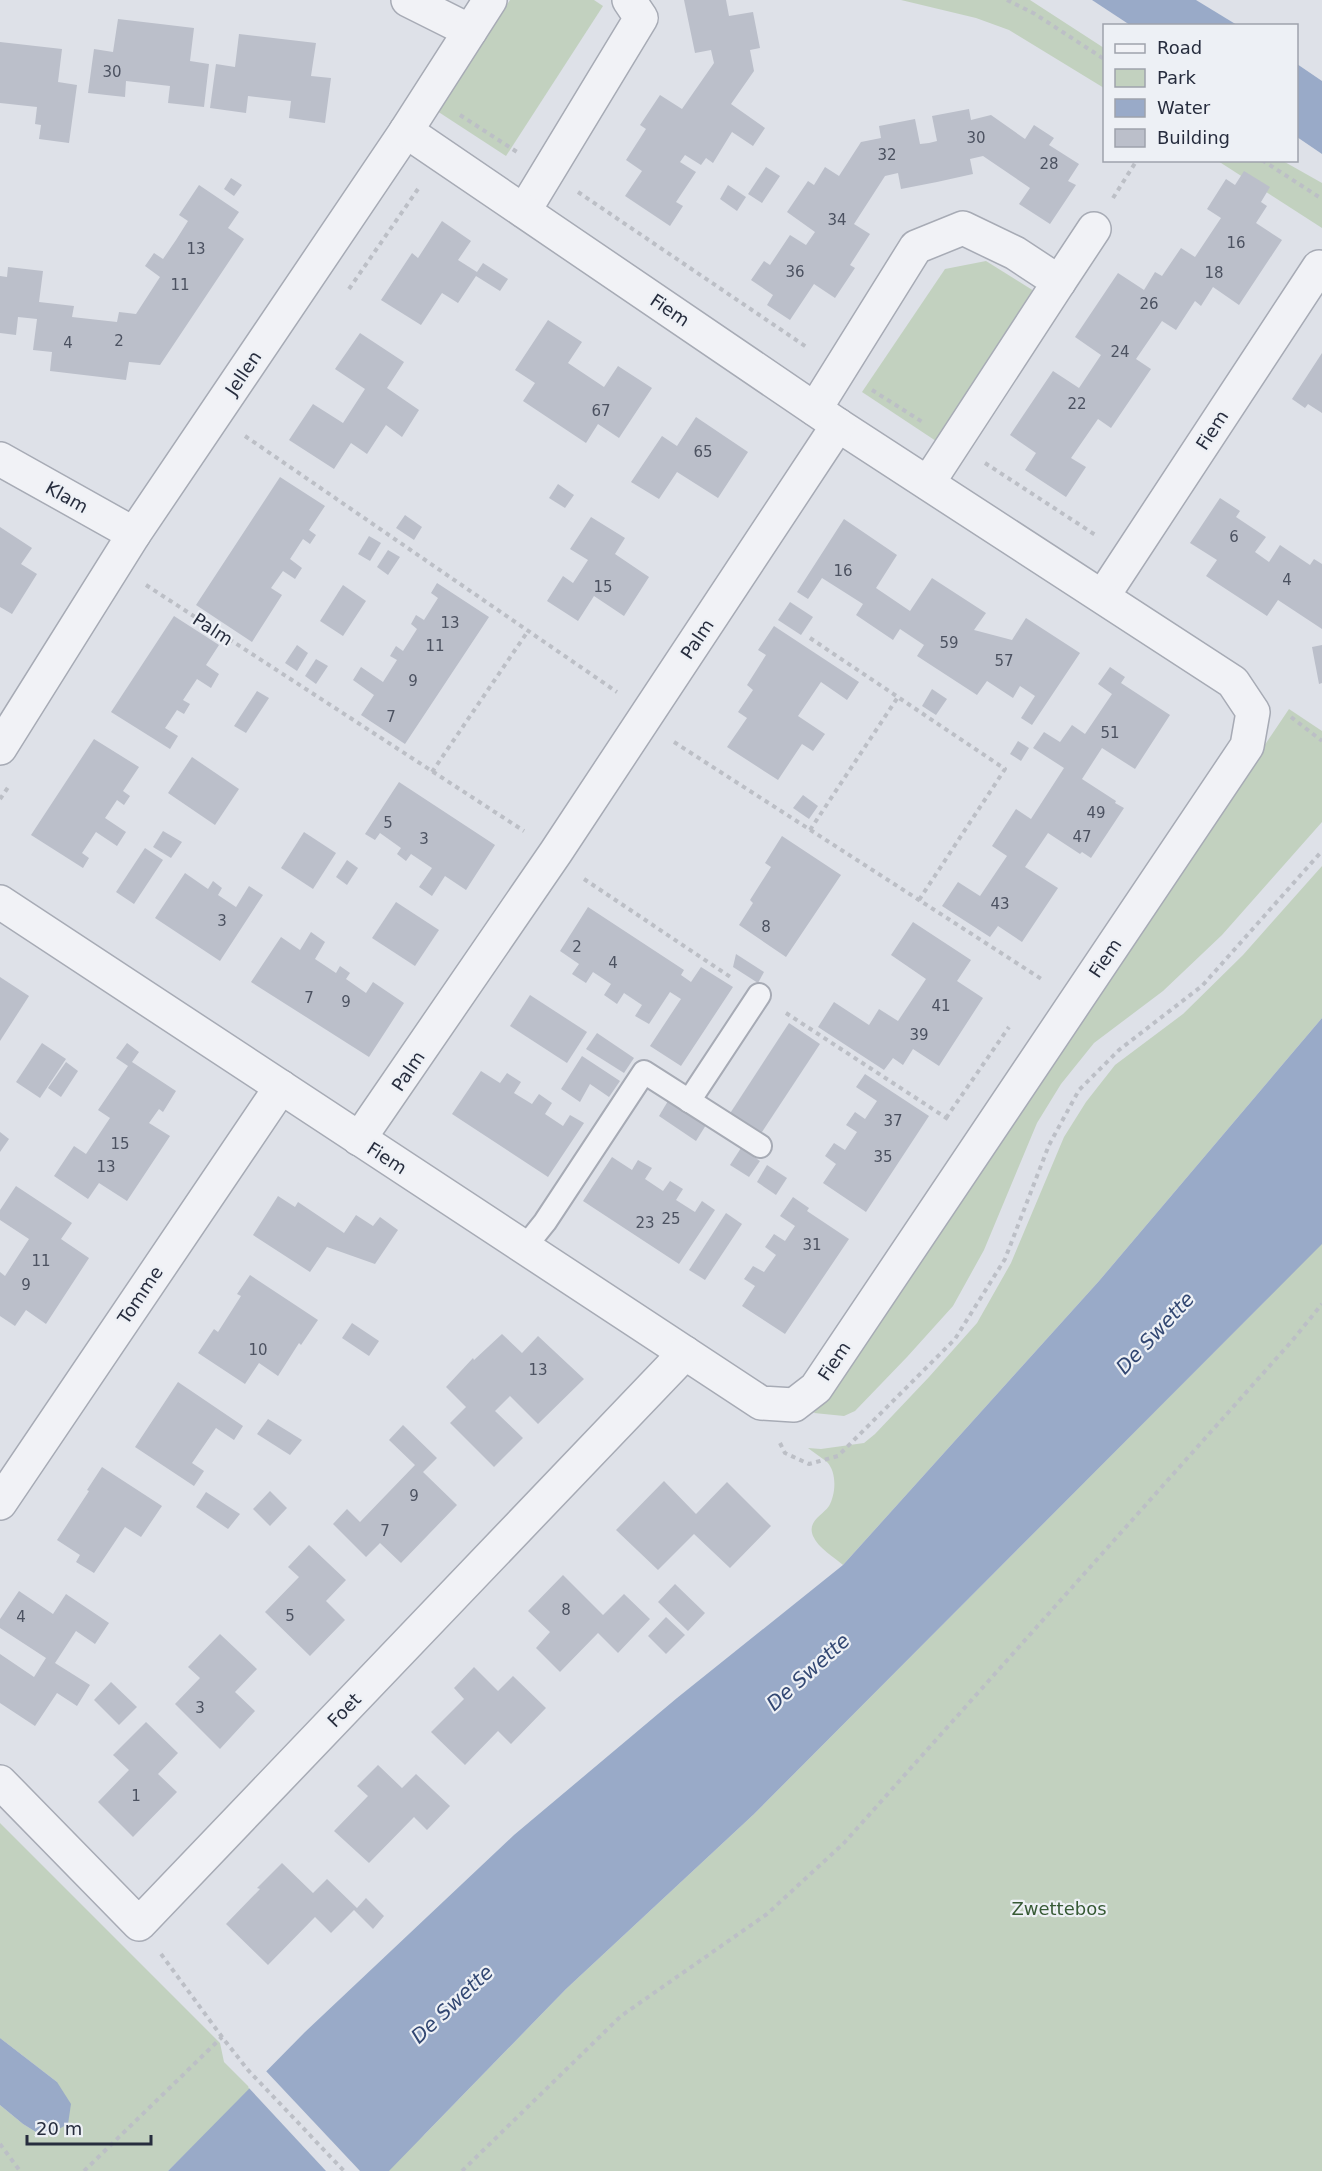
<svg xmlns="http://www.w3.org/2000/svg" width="1322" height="2171" viewBox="0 0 1322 2171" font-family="'DejaVu Sans',sans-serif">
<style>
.green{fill:#c2d1bf}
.water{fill:#99aac8}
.pier{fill:#dee1e8}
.building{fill:#bbbfca}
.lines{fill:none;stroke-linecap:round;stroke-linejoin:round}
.lane-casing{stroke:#a7abb5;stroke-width:26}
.street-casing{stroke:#a7abb5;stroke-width:36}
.path{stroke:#bcbfc6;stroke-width:4;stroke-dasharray:4.5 4.5;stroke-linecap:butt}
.lane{stroke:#f1f2f6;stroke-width:22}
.street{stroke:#f1f2f6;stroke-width:33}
.labels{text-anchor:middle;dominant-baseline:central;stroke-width:4.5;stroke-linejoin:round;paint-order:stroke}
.number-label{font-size:15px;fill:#4c5261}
.street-label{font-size:18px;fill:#272d3e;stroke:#edf0f5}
.park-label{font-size:18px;fill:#375a35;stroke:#edf0f5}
.water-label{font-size:20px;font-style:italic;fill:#324772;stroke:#edf0f5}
</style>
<rect width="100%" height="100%" fill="#dee1e8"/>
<!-- green -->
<g class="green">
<path d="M510,0H594L603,6L506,156L437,111Z"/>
<path d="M901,0H1030L1104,48V88L1009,30L976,18Z"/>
<path d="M1218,161H1283L1322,183V228Z"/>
<path d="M986,261L1042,296L942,445L862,392L945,269Z"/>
<path d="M1289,709L1322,731V822L1222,935L1163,991L1094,1043L1061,1084L1037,1123L984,1250L953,1306L907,1357L855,1411L844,1416L814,1413Z"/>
<path d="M1322,866V1018L1099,1281L843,1565C834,1557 818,1548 813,1536C807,1521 822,1516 829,1506C836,1494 837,1472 827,1462C821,1457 814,1453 808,1448L821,1449L864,1443L875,1434L929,1377L977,1323L1011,1263L1064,1137L1086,1102L1115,1065L1183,1014L1243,955Z"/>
<path d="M1322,1237V2171H384L425,2134L566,1989L753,1815L1265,1301Z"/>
<path d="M0,1823L220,2043L224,2062L251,2089L168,2171H0V2105L23,2124L44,2137L57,2082L0,2038Z"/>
</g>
<!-- water -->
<g class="water">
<path d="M1092,0H1196L1237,25H1130Z"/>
<path d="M1297,64L1322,81V154L1297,137Z"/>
<path d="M1322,1018V1244L753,1815L566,1989L389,2171H168L305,2032L514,1835L677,1698L843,1565L1099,1281Z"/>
<path d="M0,2038L57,2082L71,2104L68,2124L44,2137L23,2124L0,2105Z"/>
</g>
<!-- pier -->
<path class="pier" d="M265,2070L360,2171H326L248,2087Z"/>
<!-- building -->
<g class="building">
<path d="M684,0H726L729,16L753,12L760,48L750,50L754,71L731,104L765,128L753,146L732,132L713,163L706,158L701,165L685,155L680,162L696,172L676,202L683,206L670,226L625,196L642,171L626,160L646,129L640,125L660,95L682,109L714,63L711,50L695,53Z"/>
<path d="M118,19L194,28L190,61L209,64L204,107L168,103L170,86L126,81L125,97L88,93L94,49L113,52Z"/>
<path d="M239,34L316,43L311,76L331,78L325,123L289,118L291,101L248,96L246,113L210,108L216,64L235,67Z"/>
<path d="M0,42L62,49L58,82L77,85L69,143L39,139L41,125L35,124L37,107L0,103Z"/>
<path d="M969,109L971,120L991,115L1025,139L1034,125L1054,138L1049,145L1079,164L1068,181L1076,185L1050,224L1019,204L1030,188L983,156L970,159L973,174L937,182L901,189L898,173L885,176L854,224L870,234L850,265L855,268L835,298L814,284L790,320L767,305L773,295L751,280L764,261L770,265L790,235L806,245L815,232L787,212L808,181L814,185L825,167L839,176L861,142L881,138L879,126L915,119L920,144L929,143L937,141L932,116Z"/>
<path d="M766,167L780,176L762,203L748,194Z"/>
<path d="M1244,171L1270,187L1261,202L1267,206L1256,223L1282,240L1239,305L1213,287L1201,306L1195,301L1176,330L1162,321L1136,359L1151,369L1111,428L1098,419L1071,458L1086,467L1066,497L1025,470L1036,453L1010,435L1053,371L1079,388L1101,355L1075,337L1118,273L1144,290L1155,272L1162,276L1181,248L1195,257L1221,218L1207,209L1226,179L1235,185Z"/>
<path d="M231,178L242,185L234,196L224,189Z"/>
<path d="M199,185L239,212L228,228L244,239L160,365L129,362L126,380L50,371L52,352L33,350L37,319L18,317L16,335L0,333V276L7,277L8,267L43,271L39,302L74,306L72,317L117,322L119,312L136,314L160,277L145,266L154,253L163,259L176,240L188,221L179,215Z"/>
<path d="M728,185L746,197L737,211L720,199Z"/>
<path d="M442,221L471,241L458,260L477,272L483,263L508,279L500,291L476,276L458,303L442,293L421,325L381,300L412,253L418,258Z"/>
<path d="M548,320L582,342L568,363L604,387L618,366L652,388L619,438L598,424L586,443L523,401L535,383L515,370Z"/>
<path d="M360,333L404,362L387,388L419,410L402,437L386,425L367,454L351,443L334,469L289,440L313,404L343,423L365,389L335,369Z"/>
<path d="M1322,353V413L1308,404L1305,408L1292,399Z"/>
<path d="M696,417L748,452L718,498L677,472L659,499L631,482L662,436L677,446Z"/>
<path d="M280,477L325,506L309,530L316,535L310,544L303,539L290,559L302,568L295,579L283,571L271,588L282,595L252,642L196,605Z"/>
<path d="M558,484L574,495L565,508L549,498Z"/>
<path d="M1220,498L1240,511L1236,517L1266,537L1255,552L1269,562L1280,545L1310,565L1314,559L1322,564V629L1278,600L1267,616L1206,576L1217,560L1190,543Z"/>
<path d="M405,515L422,527L414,540L396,528Z"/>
<path d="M591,517L625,538L615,554L649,577L624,616L594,596L578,621L547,601L563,576L573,583L588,560L570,549Z"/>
<path d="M844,519L897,555L876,588L910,611L932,578L986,613L974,630L1012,640L1026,618L1080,653L1032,725L1021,718L1035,696L1020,686L1013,698L987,681L977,695L917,656L924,645L900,629L893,640L856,615L863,604L822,578L808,599L797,592Z"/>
<path d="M0,527L32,548L21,564L37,574L12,614L0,607Z"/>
<path d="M369,536L381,543L370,561L358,554Z"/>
<path d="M388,550L400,557L388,575L377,567Z"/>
<path d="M437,583L489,617L405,744L361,715L374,695L353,680L361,667L383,682L397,660L390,656L396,646L403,651L417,629L411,624L416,615L424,620L438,598L431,593Z"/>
<path d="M343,585L366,601L343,636L320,621Z"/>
<path d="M790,602L813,617L801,635L778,620Z"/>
<path d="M174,616L219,645L206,665L219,674L211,688L197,679L183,700L190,704L184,714L177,710L165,728L178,736L170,749L111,712Z"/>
<path d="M774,626L859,682L847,700L821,682L798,716L825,734L813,751L802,744L778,780L727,747L747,718L738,712L753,690L747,685L766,655L758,650Z"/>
<path d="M297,645L308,653L297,671L285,663Z"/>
<path d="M1322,645V683L1319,684L1312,647Z"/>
<path d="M316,659L328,666L316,684L305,676Z"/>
<path d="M1110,667L1125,677L1121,683L1170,715L1135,769L1102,748L1082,779L1116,801L1115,803L1124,808L1091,858L1082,852L1080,854L1048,833L1025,867L1058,888L1022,942L998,926L990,937L942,906L958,882L980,896L1007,856L992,846L1016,809L1031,819L1064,768L1033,748L1044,732L1060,742L1072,725L1085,734L1112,694L1098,684Z"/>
<path d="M932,689L947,699L936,715L922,706Z"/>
<path d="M257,691L269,698L246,733L234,726Z"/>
<path d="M94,739L139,767L123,791L130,796L124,805L117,800L105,818L126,832L117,846L96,832L82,853L89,858L83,868L31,835Z"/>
<path d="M1018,741L1029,748L1021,761L1010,754Z"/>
<path d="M192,757L239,789L215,825L168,793Z"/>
<path d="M399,782L495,845L466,890L445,876L432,896L419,887L432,868L411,854L406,861L397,854L401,848L380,833L375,840L365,834Z"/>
<path d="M803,795L818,806L809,819L793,808Z"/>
<path d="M163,831L182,842L171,858L153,847Z"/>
<path d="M304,832L336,853L313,889L281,868Z"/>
<path d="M782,836L841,875L786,957L739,925L753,903L750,900L771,867L765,863Z"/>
<path d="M145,848L163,860L134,904L116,892Z"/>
<path d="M347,860L358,868L347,885L336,877Z"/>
<path d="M185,873L208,889L213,881L222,888L218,895L236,907L249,886L263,895L220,961L155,918Z"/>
<path d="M396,902L439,930L415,966L372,938Z"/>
<path d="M588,907L684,970L681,975L691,982L701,967L733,987L681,1066L650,1046L681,999L670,992L649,1024L635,1016L642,1005L624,993L617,1004L604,995L611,984L593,972L586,983L572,974L579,964L560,951Z"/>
<path d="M913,922L971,960L957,981L983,998L939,1066L913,1049L903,1065L893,1058L884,1070L818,1027L834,1002L869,1025L879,1009L898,1021L926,979L891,955Z"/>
<path d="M311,932L325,942L315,959L336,973L340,966L350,973L346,979L366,993L373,982L404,1003L369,1057L251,982L281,937L300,950Z"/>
<path d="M736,954L764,972L758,983L733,967Z"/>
<path d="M0,977L29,996L0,1041Z"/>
<path d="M530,995L587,1032L567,1063L510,1026Z"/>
<path d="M789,1023L820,1044L758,1138L727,1118Z"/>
<path d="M597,1033L634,1058L624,1073L586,1049Z"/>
<path d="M42,1043L66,1059L40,1098L16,1082Z"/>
<path d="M127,1043L139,1052L132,1062L176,1091L163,1112L159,1109L149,1123L170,1136L127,1201L99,1183L88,1199L54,1176L74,1146L86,1154L110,1118L98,1110L128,1066L116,1058Z"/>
<path d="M582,1056L620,1081L609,1097L590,1084L580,1102L561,1089Z"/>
<path d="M66,1062L78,1071L61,1097L48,1088Z"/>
<path d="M481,1071L500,1083L507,1073L521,1082L514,1093L532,1104L539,1094L552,1103L545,1114L563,1126L570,1115L584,1123L548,1177L452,1114Z"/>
<path d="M865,1074L929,1116L866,1212L823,1183L836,1164L825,1156L834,1143L845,1150L857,1132L846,1125L855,1112L865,1119L877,1101L856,1087Z"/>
<path d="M668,1101L706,1125L696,1141L659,1116Z"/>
<path d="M0,1132L9,1139L0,1152Z"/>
<path d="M741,1148L760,1161L749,1177L730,1165Z"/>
<path d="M612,1157L632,1170L638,1160L652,1168L645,1179L663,1191L670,1181L683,1189L676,1200L695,1212L702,1201L715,1210L679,1264L583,1201Z"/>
<path d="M767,1165L787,1178L776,1195L757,1182Z"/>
<path d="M16,1186L72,1223L61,1239L89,1258L46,1324L26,1310L15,1326L0,1316V1272L5,1276L29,1239L0,1220V1210Z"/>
<path d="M278,1196L295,1207L298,1202L344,1233L356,1215L373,1226L380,1217L398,1230L375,1264L327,1247L310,1272L253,1235Z"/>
<path d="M793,1197L809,1208L807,1211L849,1239L785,1334L742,1306L755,1286L744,1279L753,1266L764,1272L776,1255L765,1247L774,1234L785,1241L795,1226L780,1216Z"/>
<path d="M726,1213L742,1224L705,1280L689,1270Z"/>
<path d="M250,1275L318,1320L301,1345L299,1343L278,1376L259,1363L245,1384L198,1353L214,1329L218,1332L241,1296L237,1294Z"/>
<path d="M352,1323L379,1341L369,1356L342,1338Z"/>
<path d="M502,1334L522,1353L538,1336L584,1379L538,1424L510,1396L495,1411L523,1438L494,1467L450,1423L466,1407L446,1387L473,1358L474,1360Z"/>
<path d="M178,1382L243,1426L234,1440L216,1428L192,1463L204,1471L194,1486L135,1447Z"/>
<path d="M268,1419L302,1440L290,1455L257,1434Z"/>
<path d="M403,1425L437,1458L423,1472L457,1505L401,1563L380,1543L366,1557L333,1524L347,1509L360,1522L415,1465L389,1440Z"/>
<path d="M102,1467L162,1506L141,1537L125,1527L94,1573L76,1562L80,1555L57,1540L89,1491L87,1490Z"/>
<path d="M664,1481L696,1514L727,1482L771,1526L730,1568L694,1534L658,1570L616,1530Z"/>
<path d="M270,1491L287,1508L270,1526L253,1509Z"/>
<path d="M206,1492L240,1514L228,1529L196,1507Z"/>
<path d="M309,1545L346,1580L326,1601L345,1620L310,1656L265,1612L299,1577L288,1567Z"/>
<path d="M563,1575L603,1615L624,1594L650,1619L618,1653L598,1633L560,1672L536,1648L550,1632L528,1611Z"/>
<path d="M675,1584L705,1613L688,1631L658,1602Z"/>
<path d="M19,1591L53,1614L66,1594L109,1623L95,1644L76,1631L55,1663L90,1685L77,1706L57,1693L35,1726L0,1703V1654L34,1677L46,1658L0,1628V1619Z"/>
<path d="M666,1617L685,1635L666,1654L648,1636Z"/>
<path d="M220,1634L257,1669L235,1692L255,1711L220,1749L175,1704L200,1678L188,1667Z"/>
<path d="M474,1667L498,1691L513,1676L546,1708L511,1744L498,1731L465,1765L431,1732L464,1699L454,1688Z"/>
<path d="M111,1682L137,1707L119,1725L94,1700Z"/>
<path d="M146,1722L178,1753L158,1774L177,1792L133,1837L98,1802L129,1770L113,1755Z"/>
<path d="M378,1765L402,1788L416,1774L450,1806L427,1830L414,1817L369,1863L334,1831L368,1796L357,1786Z"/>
<path d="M282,1863L313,1893L327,1879L357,1908L366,1898L384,1916L373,1929L354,1910L331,1933L315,1917L268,1965L226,1924L260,1889L257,1888Z"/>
</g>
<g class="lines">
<defs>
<g id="lane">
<path d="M689,1101L759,995"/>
<path d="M525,1247L545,1222L644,1072L760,1146"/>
</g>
<g id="street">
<path d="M408,0L470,31"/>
<path d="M524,211L641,18L629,0"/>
<path d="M1059,282L1094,229"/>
<path d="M815,409L916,247L963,228L1015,253L1059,282L928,483"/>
<path d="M0,459L134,534"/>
<path d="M1103,596L1319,267L1322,268"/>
<path d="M0,748L134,534L406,131L490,0"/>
<path d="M0,902L761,1403L794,1405L816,1388L1247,746L1253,712L1233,682L838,425L406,131"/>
<path d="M359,1139L556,852L838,425"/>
<path d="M0,1503L281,1087"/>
<path d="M0,1782L139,1924L685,1353"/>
</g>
</defs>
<!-- lane casing -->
<use href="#lane" class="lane-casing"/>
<!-- street casing -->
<use href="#street" class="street-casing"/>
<!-- path -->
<g class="path">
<path d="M1007,0L1035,14L1104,59"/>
<path d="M460,115L517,152"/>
<path d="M1262,160L1322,199"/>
<path d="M578,192L808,348"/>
<path d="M1113,198L1137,160"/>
<path d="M349,289L418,189"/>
<path d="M872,390L924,423"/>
<path d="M245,436L617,692"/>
<path d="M985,463L1097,536"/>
<path d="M146,585L524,831"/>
<path d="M810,638L1005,769L919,900"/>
<path d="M1291,717L1322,741"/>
<path d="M674,742L1043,980"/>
<path d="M432,772L528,631"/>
<path d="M0,799L9,786"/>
<path d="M810,830L898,697"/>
<path d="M584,879L732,978"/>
<path d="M786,1013L951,1121"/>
<path d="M946,1118L1009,1027"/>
<path d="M780,1443L785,1453L809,1464L838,1456L955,1339L1005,1259L1049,1145L1079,1090L1119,1050L1202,986L1322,851"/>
<path d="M161,1954L222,2037L248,2070L344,2171"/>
<path d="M0,2144L20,2171"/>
<path d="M84,2171L222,2037"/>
<path d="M462,2171L621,2016L767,1914L844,1843L1291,1342L1322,1304"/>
</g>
<!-- lane -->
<use href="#lane" class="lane"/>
<!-- street -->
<use href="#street" class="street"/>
</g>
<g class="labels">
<!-- number labels -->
<g class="number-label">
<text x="112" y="72">30</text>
<text x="976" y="138">30</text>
<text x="887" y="155">32</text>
<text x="1049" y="164">28</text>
<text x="837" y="220">34</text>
<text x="1236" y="243">16</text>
<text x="196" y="249">13</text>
<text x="795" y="272">36</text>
<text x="1214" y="273">18</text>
<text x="180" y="285">11</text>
<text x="1149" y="304">26</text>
<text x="119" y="341">2</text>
<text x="68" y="343">4</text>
<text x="1120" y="352">24</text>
<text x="1077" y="404">22</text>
<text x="601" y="411">67</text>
<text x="703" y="452">65</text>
<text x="1234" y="537">6</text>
<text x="843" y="571">16</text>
<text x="1287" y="580">4</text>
<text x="603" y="587">15</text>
<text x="450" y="623">13</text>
<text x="949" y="643">59</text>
<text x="435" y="646">11</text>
<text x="1004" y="661">57</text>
<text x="413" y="681">9</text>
<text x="391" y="717">7</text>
<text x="1110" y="733">51</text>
<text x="1096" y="813">49</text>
<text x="388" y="823">5</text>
<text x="1082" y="837">47</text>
<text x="424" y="839">3</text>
<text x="1000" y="904">43</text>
<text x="222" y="921">3</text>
<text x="766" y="927">8</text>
<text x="577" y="947">2</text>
<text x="613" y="963">4</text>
<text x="309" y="998">7</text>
<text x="346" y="1002">9</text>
<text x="941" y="1006">41</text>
<text x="919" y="1035">39</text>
<text x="893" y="1121">37</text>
<text x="120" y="1144">15</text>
<text x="883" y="1157">35</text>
<text x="106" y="1167">13</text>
<text x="671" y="1219">25</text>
<text x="645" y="1223">23</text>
<text x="812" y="1245">31</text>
<text x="41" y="1261">11</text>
<text x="26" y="1285">9</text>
<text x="258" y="1350">10</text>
<text x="538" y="1370">13</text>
<text x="414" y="1496">9</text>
<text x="385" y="1531">7</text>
<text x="566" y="1610">8</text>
<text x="290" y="1616">5</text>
<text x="21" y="1617">4</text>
<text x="200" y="1708">3</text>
<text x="136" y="1796">1</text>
</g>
<!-- street labels -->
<g class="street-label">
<text transform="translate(670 310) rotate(34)">Fiem</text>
<text transform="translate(243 373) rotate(-56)">Jellen</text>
<text transform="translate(1212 430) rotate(-57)">Fiem</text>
<text transform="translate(67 497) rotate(29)">Klam</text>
<text transform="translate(213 629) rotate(33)">Palm</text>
<text transform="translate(697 639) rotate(-56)">Palm</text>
<text transform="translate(1105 958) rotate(-56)">Fiem</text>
<text transform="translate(408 1071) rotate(-56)">Palm</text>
<text transform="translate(387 1158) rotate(33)">Fiem</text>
<text transform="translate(140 1295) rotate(-56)">Tomme</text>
<text transform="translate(834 1361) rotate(-56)">Fiem</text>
<text transform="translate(344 1710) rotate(-46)">Foet</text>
</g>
<!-- park labels -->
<g class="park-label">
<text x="1059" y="1908">Zwettebos</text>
</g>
<!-- water labels -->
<g class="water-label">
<text transform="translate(1155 1333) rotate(-47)">De Swette</text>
<text transform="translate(808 1672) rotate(-42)">De Swette</text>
<text transform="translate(452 2004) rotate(-43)">De Swette</text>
</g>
</g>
<!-- legend -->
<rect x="1103" y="24" width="195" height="138" fill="#edf0f5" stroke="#9ea2ac" stroke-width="1.5"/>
<rect x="1115" y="44" width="30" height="9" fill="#f1f2f6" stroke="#9ea2ac" stroke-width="1.5"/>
<text x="1157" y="54" font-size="18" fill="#272d3e">Road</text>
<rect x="1115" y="69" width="30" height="18" fill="#c2d1bf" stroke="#9ea2ac" stroke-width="1.5"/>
<text x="1157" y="84" font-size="18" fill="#272d3e">Park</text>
<rect x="1115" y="99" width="30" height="18" fill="#99aac8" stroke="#9ea2ac" stroke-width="1.5"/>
<text x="1157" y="114" font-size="18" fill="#272d3e">Water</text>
<rect x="1115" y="129" width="30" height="18" fill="#bbbfca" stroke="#9ea2ac" stroke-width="1.5"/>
<text x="1157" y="144" font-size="18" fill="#272d3e">Building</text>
<!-- scale -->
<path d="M27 2135v9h124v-9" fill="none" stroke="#272d3e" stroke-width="3"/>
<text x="36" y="2135" font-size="18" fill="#272d3e" stroke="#edf0f5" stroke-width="4.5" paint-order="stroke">20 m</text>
</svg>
